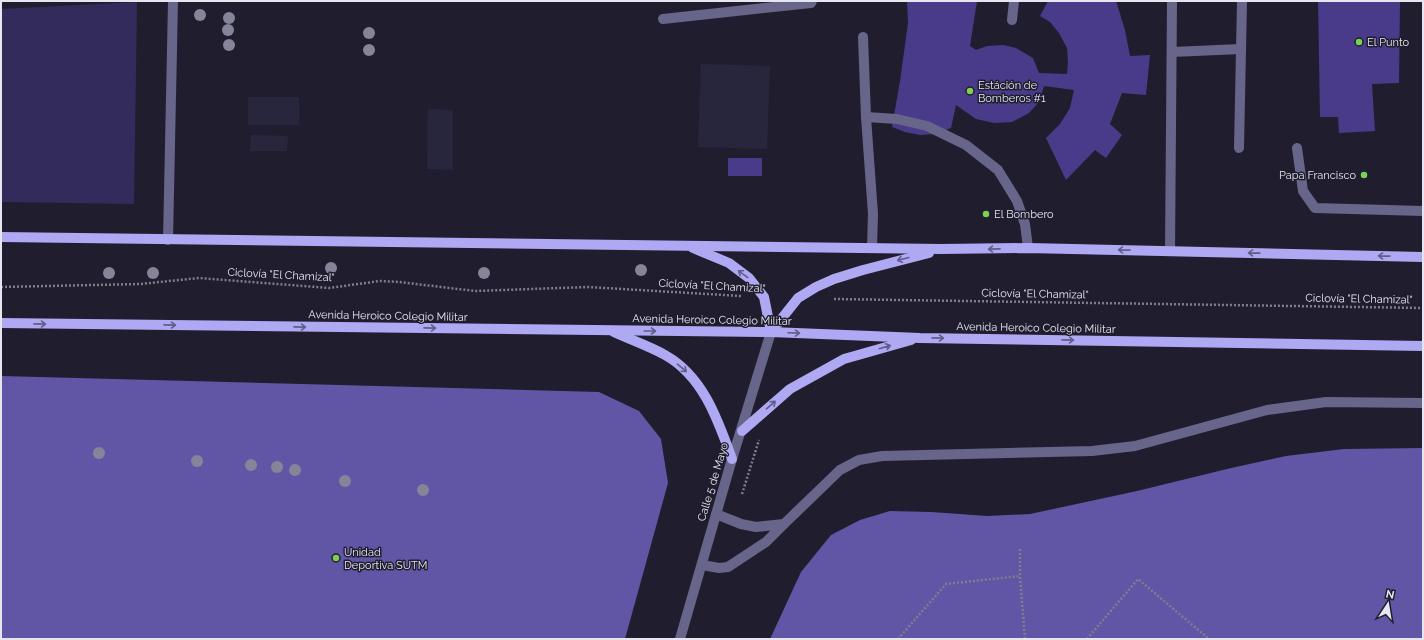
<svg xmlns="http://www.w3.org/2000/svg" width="1424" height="640" viewBox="0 0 1424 640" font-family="Raleway,sans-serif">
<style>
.built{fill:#28263c}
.green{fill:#322b5b}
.water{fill:#6155a6}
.building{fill:#493b89}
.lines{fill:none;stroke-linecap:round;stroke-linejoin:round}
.path{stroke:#7f7e8c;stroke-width:2.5;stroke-dasharray:2 2;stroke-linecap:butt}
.service{stroke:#676589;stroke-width:10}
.tertiary{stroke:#676589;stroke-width:10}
.primary{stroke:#afa9f4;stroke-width:10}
.tree{fill:#858498}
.oneway{stroke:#605d87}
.poi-dot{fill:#7ad156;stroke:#201e2e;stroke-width:1.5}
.labels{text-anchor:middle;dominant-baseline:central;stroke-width:3;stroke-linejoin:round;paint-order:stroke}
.poi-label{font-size:11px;fill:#e6e6f1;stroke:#201e2e;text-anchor:start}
.street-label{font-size:11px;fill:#e6e6f1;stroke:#201e2e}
</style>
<rect width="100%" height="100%" fill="#201e2e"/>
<!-- built -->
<g class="built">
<path d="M701,64L770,66L767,149L698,147Z"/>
<rect x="248" y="97" width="51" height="28"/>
<path d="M428,109L453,110V170L427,169Z"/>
<path d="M251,135L288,136L287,151H250Z"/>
</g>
<!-- green -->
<path class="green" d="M137,2L134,204L1,202V9Z"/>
<!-- water -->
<g class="water">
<path d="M1,376L599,392L639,411L661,439L668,483L625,639H1Z"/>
<path d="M1423,448V639H770L801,572L831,535L860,520L890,511L931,512L987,516L1030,514L1137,491L1227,469L1286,456L1344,449Z"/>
</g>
<!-- building -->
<g class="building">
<path d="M907,1H977L970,46L976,50L987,46L1003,45L1016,48L1033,58L1039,73L1067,74L1068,62L1067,48L1059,33L1050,22L1040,16L1048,1H1116L1125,30L1130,56L1150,55L1146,95L1122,93L1110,124L1122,135L1106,158L1095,150L1066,180L1046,138L1060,124L1070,108L1074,90L1044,86L1039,102L1029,113L1012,122L994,123L976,119L956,105L951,128L934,134L920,135L905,132L892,127L900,81L908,23Z"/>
<path d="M1318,1H1400L1399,83L1372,84L1375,131L1339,133L1338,117H1320Z"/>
<rect x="728" y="158" width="34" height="18"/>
</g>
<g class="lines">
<!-- path -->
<g class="path">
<path d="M1,287L140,284L199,278L329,288L380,281L399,282L475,291L588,287L741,296"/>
<path d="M834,299L1423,308"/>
<path d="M742,494L759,440"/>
<path d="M1020,549V576L1025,639"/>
<path d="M898,639L946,584L1020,576"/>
<path d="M1087,639L1138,579L1209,639"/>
</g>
<!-- service -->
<g class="service">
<path d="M663,19L811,3L812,1"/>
<path d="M1012,20L1014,1"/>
<path d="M863,37L866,117L873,214L872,248"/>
<path d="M1172,52L1241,49"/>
<path d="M866,117L897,119L927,126L966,145L998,170L1017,201L1025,224L1028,248"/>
<path d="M1239,148L1242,1"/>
<path d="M1297,148L1303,191L1315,208L1423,211"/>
<path d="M168,240L173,1"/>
<path d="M1170,251L1172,1"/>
<path d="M716,514L741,524L756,527L784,524L840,470L859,460L882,456L1092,451L1135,446L1267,410L1326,402L1423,403"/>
<path d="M702,565L719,568L728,567L766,542L784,524"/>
</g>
<!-- tertiary -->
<path class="tertiary" d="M680,639L732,459L771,332"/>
<!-- primary -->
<g class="primary">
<path d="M1,237L941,249L1028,248L1423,257"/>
<path d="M693,248L729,263L749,278L764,297L771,332"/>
<path d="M1,323L771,332L920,338L1423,346"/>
<path d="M614,332C631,340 649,346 665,355C703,376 718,420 732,459"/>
<path d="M771,332L798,298L816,287L834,279L863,270L929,253"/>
<path d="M742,431L790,389L844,359L911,340"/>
</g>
</g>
<!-- trees -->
<g class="tree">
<circle cx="200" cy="15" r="6"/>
<circle cx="229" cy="18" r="6"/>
<circle cx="228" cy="30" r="6"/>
<circle cx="369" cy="33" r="6"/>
<circle cx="229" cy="45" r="6"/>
<circle cx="369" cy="50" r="6"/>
<circle cx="331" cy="268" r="6"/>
<circle cx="641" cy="270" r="6"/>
<circle cx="109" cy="273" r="6"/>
<circle cx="153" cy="273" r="6"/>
<circle cx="484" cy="273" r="6"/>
<circle cx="99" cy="453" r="6"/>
<circle cx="197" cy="461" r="6"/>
<circle cx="251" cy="465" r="6"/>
<circle cx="277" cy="467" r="6"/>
<circle cx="295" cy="470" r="6"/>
<circle cx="345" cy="481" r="6"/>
<circle cx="423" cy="490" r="6"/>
</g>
<!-- one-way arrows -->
<defs><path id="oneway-shaft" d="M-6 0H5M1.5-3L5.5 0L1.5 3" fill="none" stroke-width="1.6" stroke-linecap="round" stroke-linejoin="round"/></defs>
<g class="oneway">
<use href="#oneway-shaft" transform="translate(994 249) rotate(179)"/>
<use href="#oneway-shaft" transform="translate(1124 250) rotate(-179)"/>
<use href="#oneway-shaft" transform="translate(1254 253) rotate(-179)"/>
<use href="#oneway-shaft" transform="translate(1384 256) rotate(-179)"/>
<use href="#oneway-shaft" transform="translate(903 259) rotate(165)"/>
<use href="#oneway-shaft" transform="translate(743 274) rotate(-144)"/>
<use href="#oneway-shaft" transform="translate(40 324) rotate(1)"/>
<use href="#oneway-shaft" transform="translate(170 325) rotate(1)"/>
<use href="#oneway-shaft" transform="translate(300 327) rotate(1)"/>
<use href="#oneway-shaft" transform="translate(430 328) rotate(1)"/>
<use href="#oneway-shaft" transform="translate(650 331)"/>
<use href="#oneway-shaft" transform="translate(794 333) rotate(2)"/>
<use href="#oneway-shaft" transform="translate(938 338) rotate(1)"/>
<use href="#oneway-shaft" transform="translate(1068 340) rotate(1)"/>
<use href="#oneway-shaft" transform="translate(885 347) rotate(-16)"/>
<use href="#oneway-shaft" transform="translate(682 368) rotate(40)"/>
<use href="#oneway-shaft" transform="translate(771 405) rotate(-41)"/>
</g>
<!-- markers -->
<g class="poi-dot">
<circle cx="1359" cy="42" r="4"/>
<circle cx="970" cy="91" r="4"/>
<circle cx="1364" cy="175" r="4"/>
<circle cx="986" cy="214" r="4"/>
<circle cx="336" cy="558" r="4"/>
</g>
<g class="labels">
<!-- poi labels -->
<g class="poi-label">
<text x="1367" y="42">El Punto</text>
<text x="978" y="85">Estáción de<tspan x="978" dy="13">Bomberos #1</tspan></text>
<text x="1356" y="175" text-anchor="end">Papa Francisco</text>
<text x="994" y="214">El Bombero</text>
<text x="344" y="552">Unidad<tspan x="344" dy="13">Deportiva SUTM</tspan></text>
</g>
<!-- street labels -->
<g class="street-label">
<text transform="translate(281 275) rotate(3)">Ciclovía "El Chamizal"</text>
<text transform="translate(712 286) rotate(3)">Ciclovía "El Chamizal"</text>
<text transform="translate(1035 294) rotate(1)">Ciclovía "El Chamizal"</text>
<text transform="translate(1359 299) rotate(1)">Ciclovía "El Chamizal"</text>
<text transform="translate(388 316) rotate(1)">Avenida Heroico Colegio Militar</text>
<text transform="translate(712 320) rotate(1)">Avenida Heroico Colegio Militar</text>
<text transform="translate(1036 328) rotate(1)">Avenida Heroico Colegio Militar</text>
<text transform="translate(713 482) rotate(-73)">Calle 5 de Mayo</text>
</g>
</g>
<!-- border -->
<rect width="1424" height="640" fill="none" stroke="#e6e6f1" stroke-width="4"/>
<!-- north arrow -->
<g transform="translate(1388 604) rotate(12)" stroke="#201e2e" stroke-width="3" paint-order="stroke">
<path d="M0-3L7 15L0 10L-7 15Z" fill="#e6e6f1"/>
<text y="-6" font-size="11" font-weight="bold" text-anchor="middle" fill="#e6e6f1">N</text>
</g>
</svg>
